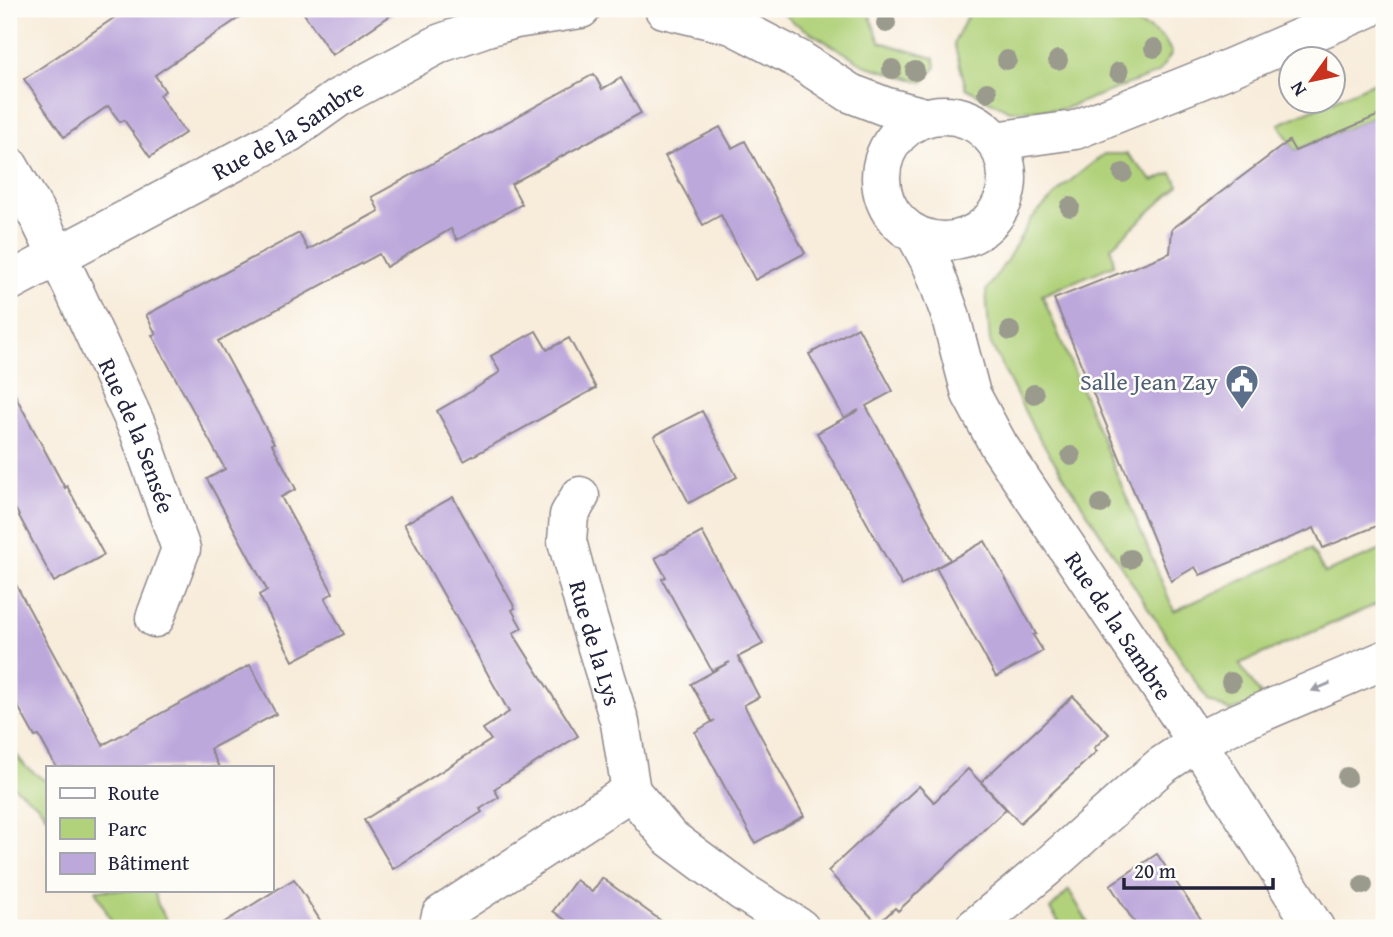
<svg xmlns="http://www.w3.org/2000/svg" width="1393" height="937" viewBox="0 0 1393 937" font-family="'Gentium Book Plus',serif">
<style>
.green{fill:#b1d27a;stroke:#6a7a5a;stroke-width:2}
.building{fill:#bda8dc}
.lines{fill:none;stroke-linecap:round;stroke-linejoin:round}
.street-casing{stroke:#8d878a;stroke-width:41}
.street{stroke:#fff;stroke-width:38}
.tree{fill:#9a9a8d}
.oneway{fill:#9c9ca7}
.labels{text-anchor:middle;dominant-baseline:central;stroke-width:5;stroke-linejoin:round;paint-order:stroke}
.street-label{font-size:24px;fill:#22223b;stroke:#fdfcf7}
.service-label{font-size:24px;fill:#4e5e75;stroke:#fdfcf7;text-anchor:end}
</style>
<rect width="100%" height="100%" fill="#fdfcf7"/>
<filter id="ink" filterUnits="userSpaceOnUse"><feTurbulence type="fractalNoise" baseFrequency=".0143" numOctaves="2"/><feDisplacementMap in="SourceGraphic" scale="14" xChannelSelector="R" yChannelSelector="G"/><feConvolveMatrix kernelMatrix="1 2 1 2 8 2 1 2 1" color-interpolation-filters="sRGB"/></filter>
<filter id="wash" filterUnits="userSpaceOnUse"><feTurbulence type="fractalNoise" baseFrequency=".00686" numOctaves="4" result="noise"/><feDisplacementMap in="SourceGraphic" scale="28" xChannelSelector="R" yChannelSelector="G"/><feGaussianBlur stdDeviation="1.57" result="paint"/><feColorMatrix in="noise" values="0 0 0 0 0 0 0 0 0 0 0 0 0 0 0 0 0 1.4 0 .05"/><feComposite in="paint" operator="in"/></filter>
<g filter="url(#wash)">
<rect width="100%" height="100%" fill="#f8ecda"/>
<!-- green -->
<g class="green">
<path d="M779,9H867L880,42L934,58L936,67L923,82L867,66L793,22Z"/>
<path d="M971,9H1099L1148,28L1164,39L1172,53L1158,73L1063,109L1009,111L966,88L954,43Z"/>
<path d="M1384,78V113L1295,151L1279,124L1330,102H1334V100Z"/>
<path d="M1104,154H1127L1153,181L1172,173L1179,185L1111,247L1114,265L1042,295L1174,611L1311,549L1325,573L1384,549V601L1239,664L1265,701L1230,711L1207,700L1033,428L990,342L986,291L1007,260L1031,219L1064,186Z"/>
<path d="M9,746L26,767L47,782V817L38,805L9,783Z"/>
<path d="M95,890H154L158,905L171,928H115Z"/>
<path d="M1069,890L1091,928H1063L1050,909Z"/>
</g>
<g id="blocks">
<!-- building -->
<g class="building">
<path d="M127,9H252L155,75L165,91L159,95L185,133L150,157L124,120L120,122L108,106L64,137L24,79Z"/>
<path d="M301,9H400L332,55Z"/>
<path d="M594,74L602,89L621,78L641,113L511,184L522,204L457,240L451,229L386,267L379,254L218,341L274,443L272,444L296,489L281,497L333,593L325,598L344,634L293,661L259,595L267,590L207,479L225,469L152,335L156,334L146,315L299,233L308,250L379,211L372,197Z"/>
<path d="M1384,113V523L1323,548L1314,528L1200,575L1195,567L1171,581L1054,299L1170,253L1172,229L1289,141L1295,151Z"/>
<path d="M720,127L732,148L745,141L805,253L755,280L721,215L703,225L665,156Z"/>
<path d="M858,327L893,391L866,406L950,560L902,586L817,433L859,410L844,418L809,354Z"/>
<path d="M536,331L547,350L569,338L596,388L464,461L437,411L470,392L500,372L491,356Z"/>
<path d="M9,384L65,488L67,486L104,555L54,582L9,497Z"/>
<path d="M702,411L737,477L689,503L654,436Z"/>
<path d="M453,497L515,608L512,610L522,628L513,633L578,736L494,789L499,797L480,809L482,812L393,869L364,820L491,740L483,729L509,712L404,524Z"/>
<path d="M702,532L763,644L738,657L759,697L744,705L804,816L755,843L695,732L715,720L712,722L691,684L730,662L712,671L662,579L666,577L655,558Z"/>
<path d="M985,541L1036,634L1033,635L1043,651L996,677L936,568Z"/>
<path d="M9,572L103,745L250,665L276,714L210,749L219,767H56L39,736L35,737L9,690Z"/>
<path d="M1073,696L1109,734L1094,748L1097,751L1020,823L981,782Z"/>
<path d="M968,769L1006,809L898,911L895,908L878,924L828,871L919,786L934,802Z"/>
<path d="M1157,854L1207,928H1138L1110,885Z"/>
<path d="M602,878L671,928H564L568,922L553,911L576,880L592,892Z"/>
<path d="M294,879L325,928H215Z"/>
</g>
</g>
</g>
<g filter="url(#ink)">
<use href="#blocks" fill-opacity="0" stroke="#8d878a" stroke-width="2"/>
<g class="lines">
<defs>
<g id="street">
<path d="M664,9L732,25L798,59L850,93L884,106L925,117"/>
<circle cx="944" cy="178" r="63"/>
<path d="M995,141L1075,130L1230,68L1367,9"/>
<path id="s1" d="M9,166L39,218L73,288L139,431L181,549L155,618"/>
<path id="s2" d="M916,235L933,267L950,314L971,394L999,446L1197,742L1315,928"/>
<path id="s3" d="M9,282L289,133L338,98L441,43L487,27L516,19L581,9"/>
<path id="s4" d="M580,496L569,515L567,541L584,605L620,723L631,791"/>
<path d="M438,928L441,915L631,791L669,837L743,892L800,928"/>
<path d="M974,928L1046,868L1161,766L1197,742L1225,728L1384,660"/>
</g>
</defs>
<!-- street casing -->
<use href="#street" class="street-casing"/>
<!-- street -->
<use href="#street" class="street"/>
</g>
<!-- trees -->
<g class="tree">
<circle cx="886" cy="23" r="10"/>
<circle cx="1154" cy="48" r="10"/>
<circle cx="1007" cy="60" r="10"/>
<circle cx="1058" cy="60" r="10"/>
<circle cx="892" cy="69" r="10"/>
<circle cx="915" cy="71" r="10"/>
<circle cx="1119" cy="72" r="10"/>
<circle cx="987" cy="92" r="10"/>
<circle cx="1123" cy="173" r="10"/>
<circle cx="1070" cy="207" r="10"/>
<circle cx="1010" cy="331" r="10"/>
<circle cx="1034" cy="394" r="10"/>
<circle cx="1071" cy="456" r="10"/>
<circle cx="1101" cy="504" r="10"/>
<circle cx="1130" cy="559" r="10"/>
<circle cx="1231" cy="682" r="10"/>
<circle cx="1347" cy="777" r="10"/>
<circle cx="1363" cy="885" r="10"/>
</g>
<!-- one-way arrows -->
<defs><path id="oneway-solid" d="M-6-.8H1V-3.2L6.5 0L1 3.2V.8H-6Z" transform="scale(1.75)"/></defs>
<use class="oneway" href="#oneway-solid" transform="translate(1321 687) rotate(157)"/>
</g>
<!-- icons -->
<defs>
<symbol id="civic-pin" viewBox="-11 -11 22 30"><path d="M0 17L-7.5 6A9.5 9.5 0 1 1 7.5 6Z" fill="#5c6f8a" stroke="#fdfcf7"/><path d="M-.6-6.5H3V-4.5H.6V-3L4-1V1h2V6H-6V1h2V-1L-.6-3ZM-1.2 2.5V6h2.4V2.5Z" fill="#fff"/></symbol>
</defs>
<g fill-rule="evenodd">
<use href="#civic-pin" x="1223" y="362" width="38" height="52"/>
</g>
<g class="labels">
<!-- street labels -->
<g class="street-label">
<text stroke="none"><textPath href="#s3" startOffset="318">Rue de la Sambre</textPath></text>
<text stroke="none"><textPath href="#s1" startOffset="299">Rue de la Sensée</textPath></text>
<text stroke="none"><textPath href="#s2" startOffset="444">Rue de la Sambre</textPath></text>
<text stroke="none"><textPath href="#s4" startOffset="154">Rue de la Lys</textPath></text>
</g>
<!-- service labels -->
<g class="service-label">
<text x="1218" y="381">Salle Jean Zay</text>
</g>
</g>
<!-- margin -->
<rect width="1393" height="937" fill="none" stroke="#fdfcf7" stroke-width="35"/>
<!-- legend -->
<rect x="46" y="766" width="228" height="126" fill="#fdfcf7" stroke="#a5a5ac" stroke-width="2"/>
<rect x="60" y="788" width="35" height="10" fill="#ffffff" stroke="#a5a5ac" stroke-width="2"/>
<text x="108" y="800" font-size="21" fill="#22223b">Route</text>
<rect x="60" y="818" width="35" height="21" fill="#b1d27a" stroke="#a5a5ac" stroke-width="2"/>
<text x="108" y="836" font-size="21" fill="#22223b">Parc</text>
<rect x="60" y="853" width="35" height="21" fill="#bda8dc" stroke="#a5a5ac" stroke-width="2"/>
<text x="108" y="870" font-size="21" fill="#22223b">Bâtiment</text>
<!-- north arrow -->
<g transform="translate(1312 80) rotate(237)"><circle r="33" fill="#fdfcf7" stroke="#a5a5ac" stroke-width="2"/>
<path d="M0-5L12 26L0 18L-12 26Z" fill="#c8321e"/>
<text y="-10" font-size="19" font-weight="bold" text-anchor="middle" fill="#22223b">N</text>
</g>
<!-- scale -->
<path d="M1124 878v10h149v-10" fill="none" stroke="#22223b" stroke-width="3.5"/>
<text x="1134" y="878" font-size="21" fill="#22223b" stroke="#fdfcf7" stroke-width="5" paint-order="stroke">20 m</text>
</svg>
